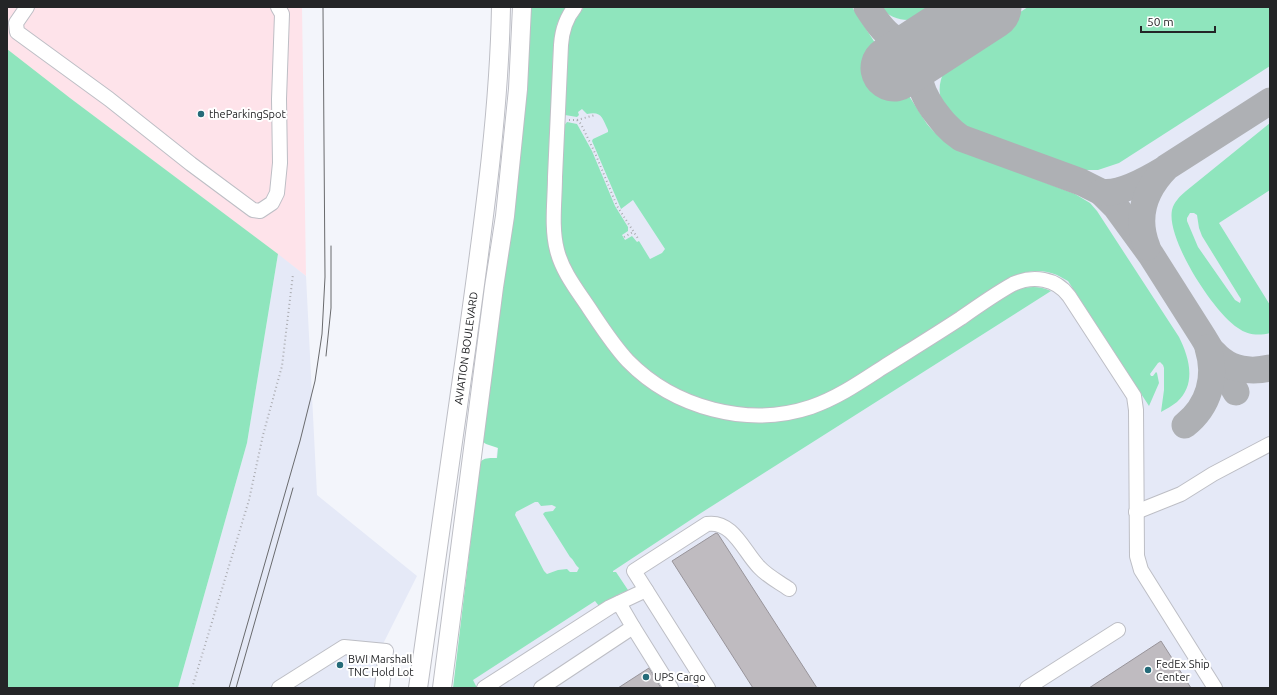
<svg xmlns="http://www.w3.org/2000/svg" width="1277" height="695" viewBox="0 0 1277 695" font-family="Ubuntu,sans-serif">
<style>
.commercial{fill:#fee3ea}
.built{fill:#e5e9f7}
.green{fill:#8fe5bd;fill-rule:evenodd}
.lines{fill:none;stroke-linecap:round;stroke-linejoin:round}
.taxiway{stroke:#aeb0b4;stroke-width:27}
.runway{stroke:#aeb0b4;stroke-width:67}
.building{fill:#bfbbc0;stroke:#98949a}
.minor-casing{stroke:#bdbec5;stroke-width:16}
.major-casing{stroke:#bdbec5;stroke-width:20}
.path{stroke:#abacb1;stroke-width:2;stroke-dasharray:1 3;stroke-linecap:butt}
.minor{stroke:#fff;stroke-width:14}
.major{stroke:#fff;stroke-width:18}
.tram{stroke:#696a6d;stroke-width:1}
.poi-dot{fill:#256b79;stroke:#fff;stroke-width:1.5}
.labels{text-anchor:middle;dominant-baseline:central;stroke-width:4;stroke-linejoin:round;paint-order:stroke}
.poi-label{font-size:11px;fill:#242527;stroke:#fff;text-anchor:start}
.street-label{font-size:11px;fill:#242527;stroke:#fff}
</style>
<rect width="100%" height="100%" fill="#f3f5fb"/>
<!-- commercial -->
<path class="commercial" d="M7,7H302L306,276L7,51Z"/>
<!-- built -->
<g class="built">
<path d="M544,7H1270V688H472Z"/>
<path d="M278,254L306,276L317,495L417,576L377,656L374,688H178L247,443Z"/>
</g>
<!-- green -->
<g class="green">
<path d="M529,7H566L557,24L553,51L548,230L557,268L670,399L801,416L1017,290C1028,286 1040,286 1051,291L701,513L613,571V572H616L628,590L627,592L621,593L599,606L595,601L473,680L477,688H453L480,463C483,457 491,458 497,458L498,448L486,444L483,442L499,318L514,213L513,207ZM535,502H538L541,506L552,505L556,507L553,511L545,512L543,514L570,557C574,560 575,565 579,568L577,572H570L567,569L558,570L547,574L544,571L515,515L516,512Z"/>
<path d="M584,7H852L927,124C937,136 949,146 965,152L1075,194L1090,203L1097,211L1179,337C1189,357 1197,384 1177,402C1172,406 1166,409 1161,412L1164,390V368L1163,365L1160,362L1158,363L1150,374L1151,376H1153L1156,372L1157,373L1159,383L1149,406L1068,281C1064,279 1061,277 1057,275C1040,268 1024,271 1008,279L838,389L801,403L770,409L723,406L684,394L642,366L613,334L572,269L564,251L560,227L563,127L567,122L577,124L592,151L615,206L628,227V231L622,235L625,240L632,236L637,242L639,241L650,259L662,253L665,249L633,200L621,209L592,141L593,139L608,132V130C602,118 602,111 587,114L582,109L578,112L579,115L577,117L565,115L567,44L572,25Z"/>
<path d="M880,7H945C924,20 899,28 880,7Z"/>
<path d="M1028,7H1270V66L1119,163L1098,170H1082L965,127C932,107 932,77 960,51Z"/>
<path d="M7,49L70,98L278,254L247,443L178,688H7Z"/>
<path d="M1270,123V190L1219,223L1270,305V333C1259,336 1247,335 1238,328C1214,313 1166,239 1172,210C1174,202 1180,196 1186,191ZM1190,213H1194L1197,215L1199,228L1202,236L1239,296L1241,299L1240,303L1235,300L1198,247L1187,221V218Z"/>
</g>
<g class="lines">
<!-- taxiway -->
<g class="taxiway">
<path d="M867,7C885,35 895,47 931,44"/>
<path d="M931,44C915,70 916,84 933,109C942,121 949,130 961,138L1081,182L1101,192L1116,207L1151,255L1203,337L1236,392"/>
<path d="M1101,192C1119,195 1148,179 1163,170"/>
<path d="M1147,247C1135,217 1145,189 1167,167L1270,101"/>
<path d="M1214,353C1228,369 1249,373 1270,368"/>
<path d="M1185,425C1209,406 1217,377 1208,348"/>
</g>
<!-- runway -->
<path class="runway" d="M894,68L988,7"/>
</g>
<!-- building -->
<g class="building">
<path d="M716,533L718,534L817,688H753L672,561Z"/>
<path d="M1161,641L1191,688H1089Z"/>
<path d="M649,668L661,688H618Z"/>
</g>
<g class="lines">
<defs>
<g id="minor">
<path d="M27,7L16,23L17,32L109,99L191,164L253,210L260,211L272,203L277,193L280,163L279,99L282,14L278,7"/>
<path d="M575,7C566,18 562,30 561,45C559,89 557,133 555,177C555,200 551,227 557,250C562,271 577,290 589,308C601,326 613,345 628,361C674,408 748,428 811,407C837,398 859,383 882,368C909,351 935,335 961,318C978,306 995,294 1013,284C1033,275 1056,278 1069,296L1134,396L1136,410L1137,556L1141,570L1215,688"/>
<path d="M1136,512L1181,494L1213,474L1270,444"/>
<path d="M633,627L671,688"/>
<path d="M279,688L344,647L386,651L382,688"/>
<path d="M484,688L610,607L646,590"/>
<path d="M541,688L633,627L619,603"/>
<path d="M708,688L634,571L707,524C733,520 744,552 759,567C767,576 779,582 789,589"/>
<path d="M1027,688L1118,630"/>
</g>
<g id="major">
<path d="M418,688C434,573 451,458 467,343C482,232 499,119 501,7"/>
<path d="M442,688L494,287L505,216L518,89L522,7"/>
</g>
</defs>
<!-- minor casing -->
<use href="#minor" class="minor-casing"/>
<!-- major casing -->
<use href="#major" class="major-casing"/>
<!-- path -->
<g class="path">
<path d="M569,120H577L581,124L595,153L617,206L639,240"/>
<path d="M577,120L595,115"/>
<path d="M624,237L633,232"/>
<path d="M192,688L249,500L263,435L282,366L293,274"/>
</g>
<!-- minor -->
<use href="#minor" class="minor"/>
<!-- major -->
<use href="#major" class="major"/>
<!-- tram -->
<g class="tram">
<path d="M326,356L331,308V246"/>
<path d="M229,688L300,441L315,381L322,334L325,277L323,7"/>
<path d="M236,688L293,488"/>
</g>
</g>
<!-- markers -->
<g class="poi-dot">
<circle cx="201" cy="114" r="4"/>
<circle cx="340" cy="665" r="4"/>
<circle cx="1148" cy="670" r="4"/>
<circle cx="646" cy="677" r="4"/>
</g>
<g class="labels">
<!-- poi labels -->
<g class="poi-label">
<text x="209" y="114">theParkingSpot</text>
<text x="348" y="659">BWI Marshall<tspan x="348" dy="13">TNC Hold Lot</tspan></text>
<text x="1156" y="664">FedEx Ship<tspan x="1156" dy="13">Center</tspan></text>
<text x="654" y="677">UPS Cargo</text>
</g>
<!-- street labels -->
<g class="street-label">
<text transform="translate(466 348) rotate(-82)">AVIATION BOULEVARD</text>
</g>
</g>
<!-- border -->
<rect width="1277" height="695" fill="none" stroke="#242527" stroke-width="16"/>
<!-- scale -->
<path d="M1141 26v6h74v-6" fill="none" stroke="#242527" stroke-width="2"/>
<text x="1147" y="26" font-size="12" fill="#242527" stroke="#ffffff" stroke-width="3" paint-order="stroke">50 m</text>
</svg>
